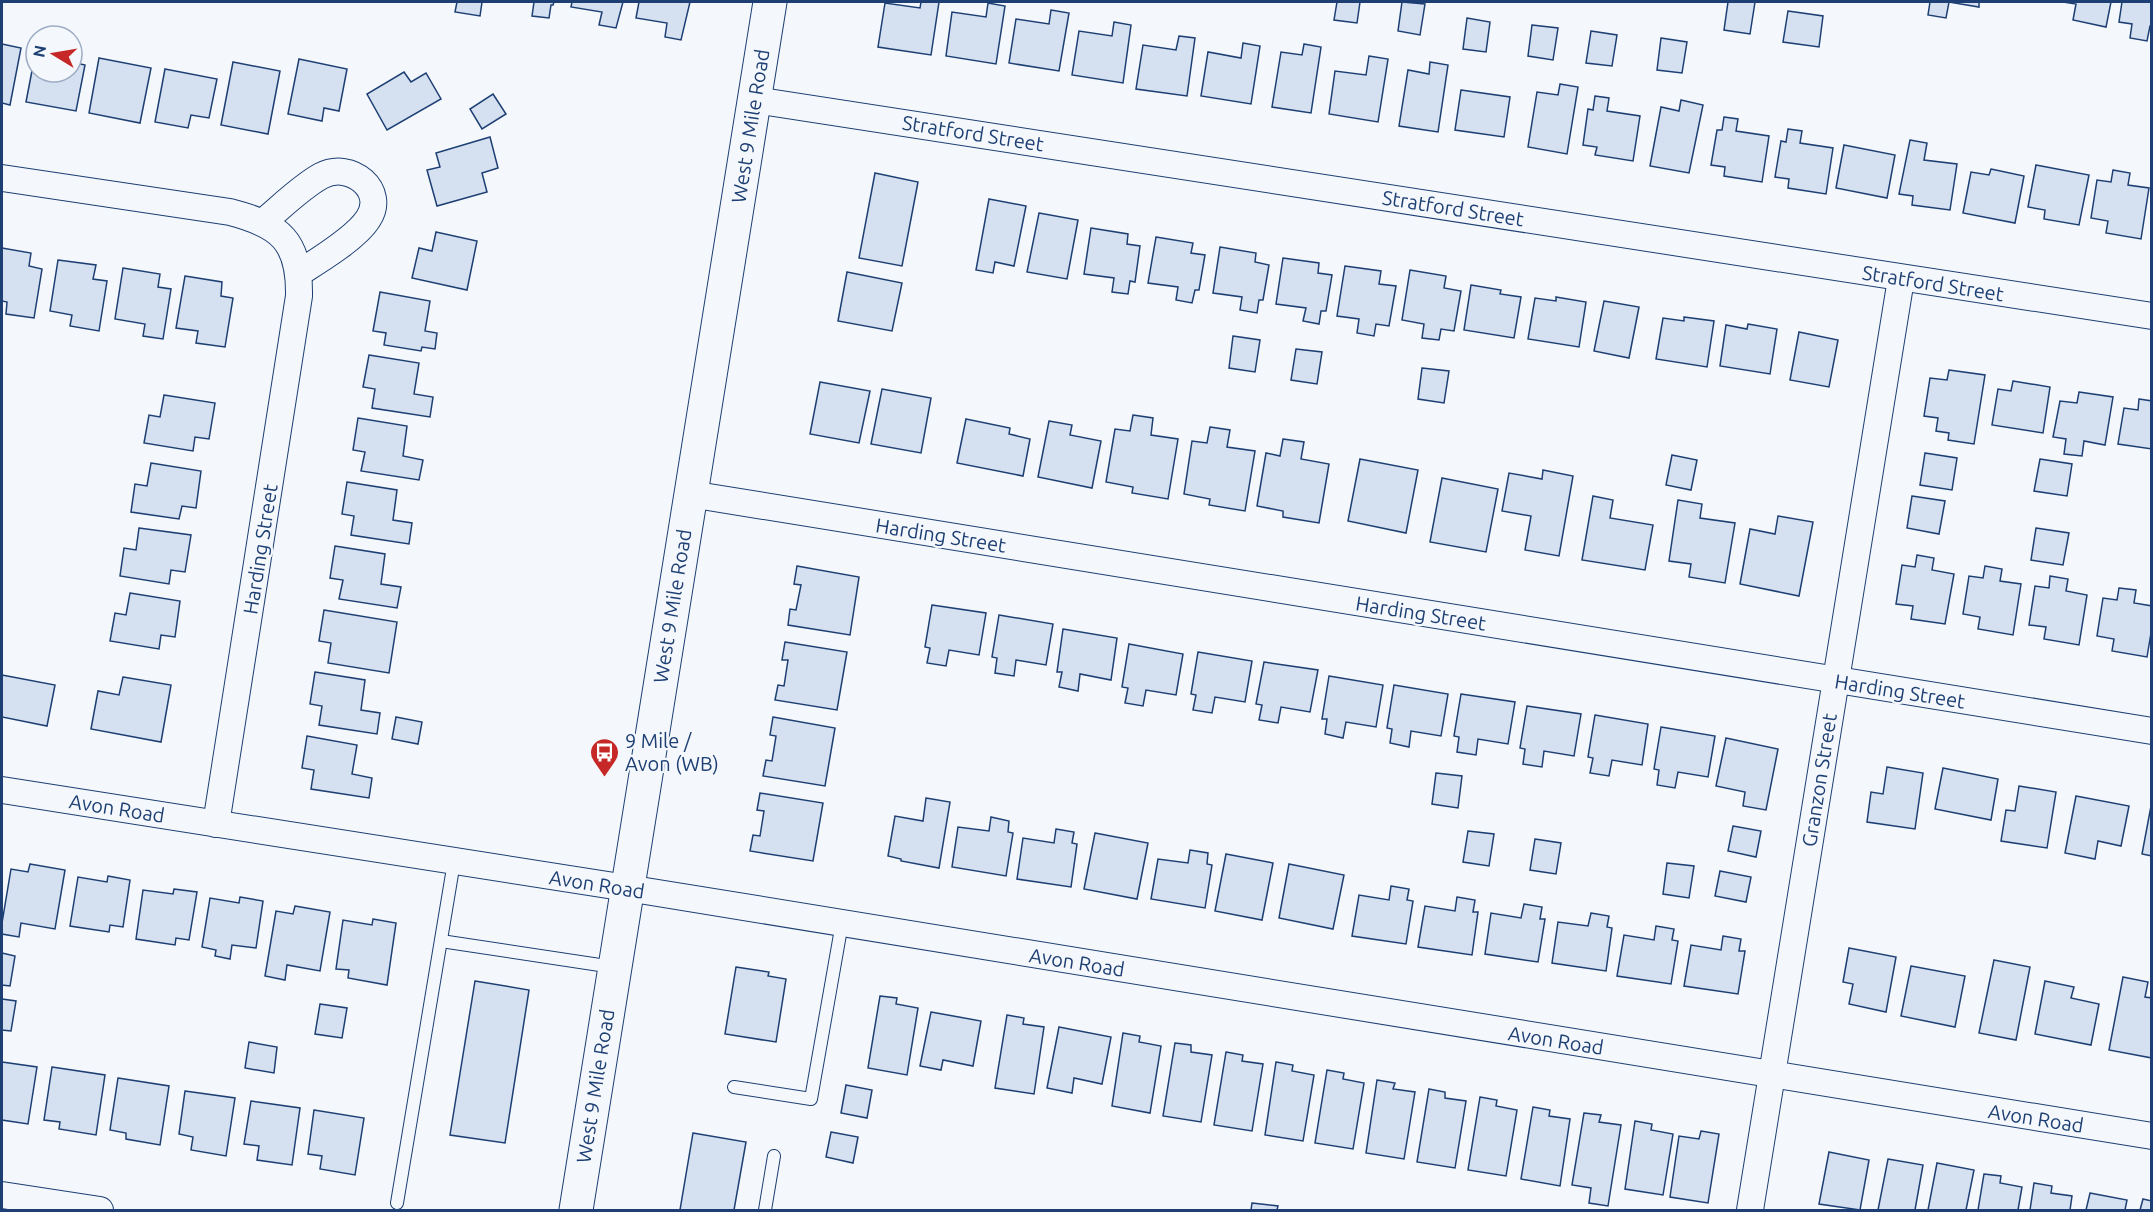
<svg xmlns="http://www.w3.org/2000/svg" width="2153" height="1212" viewBox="0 0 2153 1212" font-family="Ubuntu,sans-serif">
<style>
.building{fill:#d5e0f0;stroke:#1d3f73;stroke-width:1.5}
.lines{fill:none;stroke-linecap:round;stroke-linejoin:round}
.service-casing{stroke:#1d3f73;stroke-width:14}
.minor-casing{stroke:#1d3f73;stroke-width:28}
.secondary-casing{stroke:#1d3f73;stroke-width:35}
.service{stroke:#f4f7fb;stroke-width:12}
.minor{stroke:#f4f7fb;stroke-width:26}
.secondary{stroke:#f4f7fb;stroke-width:33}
.labels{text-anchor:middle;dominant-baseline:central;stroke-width:4.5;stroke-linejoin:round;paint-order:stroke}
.street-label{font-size:20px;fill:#1d3f73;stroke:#f4f7fb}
.poi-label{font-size:20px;fill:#1d3f73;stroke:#f4f7fb;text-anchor:start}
</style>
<rect width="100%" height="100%" fill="#f4f7fb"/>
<!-- building -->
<g class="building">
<path d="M457,2H482L480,16L455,12Z"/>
<path d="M530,2H554L553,5H551L549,18L532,16L534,2Z"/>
<path d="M572,2H623L616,28L599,25L602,12L571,7Z"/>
<path d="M639,2H690L681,40L665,37L667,23L636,18Z"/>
<path d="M921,2H939L931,55L878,47L885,3L920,8Z"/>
<path d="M1337,2H1360L1357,23L1334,20Z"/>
<path d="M1402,2L1425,4L1420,35L1398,31Z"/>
<path d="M1728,2H1755L1750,34L1724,30Z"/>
<path d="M1930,2H1979V7L1949,2L1946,18L1928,15Z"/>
<path d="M2063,2H2111L2106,27L2073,20L2076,4Z"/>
<path d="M2122,2H2152V26H2150L2147,41L2130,38L2132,24L2119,22Z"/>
<path d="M988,3L1005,6L996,64L946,56L952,12L986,17Z"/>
<path d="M1051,10L1069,13L1059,71L1009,63L1016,19L1049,24Z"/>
<path d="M1788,11L1823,16L1819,47L1783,42Z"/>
<path d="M1467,18L1490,22L1486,52L1463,49Z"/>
<path d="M1114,22L1131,25L1123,83L1072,75L1079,31L1112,36Z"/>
<path d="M1532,25L1558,28L1553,60L1528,56Z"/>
<path d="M1591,31L1617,35L1612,66L1586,63Z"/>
<path d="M1179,36L1195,38L1187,96L1136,89L1143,45L1176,50Z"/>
<path d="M1661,38L1687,42L1682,73L1657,70Z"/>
<path d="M1243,43L1260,46L1251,104L1201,96L1208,52L1241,58Z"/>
<path d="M2,44L21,48L10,105L2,103Z"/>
<path d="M1304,44L1321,47L1311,113L1272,107L1281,52L1302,55Z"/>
<path d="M35,55L36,72H72V62L85,65L76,111L26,102Z"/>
<path d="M1369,56L1388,59L1378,122L1329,114L1335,71L1366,75Z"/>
<path d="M99,58L151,68L140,123L89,113Z"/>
<path d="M299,59L347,69L339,111L324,108L322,121L288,114Z"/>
<path d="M233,62L280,71L268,134L221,125Z"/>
<path d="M1430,62L1448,65L1438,132L1399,126L1408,70L1429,74Z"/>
<path d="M165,69L217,79L209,118L191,115L188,128L155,122Z"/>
<path d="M404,72L411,82L426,73L441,99L387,130L367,94Z"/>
<path d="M1560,84L1578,87L1567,154L1528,147L1537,92L1558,95Z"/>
<path d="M1461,90L1510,97L1504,137L1455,130Z"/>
<path d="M493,94L506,114L482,129L470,109Z"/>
<path d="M1595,96L1609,98L1607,111L1640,116L1633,161L1595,155L1597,147L1583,145L1588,109L1593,110Z"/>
<path d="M1681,100L1703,105L1689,173L1650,166L1661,107L1679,111Z"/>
<path d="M1724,117L1738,119L1736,131L1769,136L1762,182L1724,176L1725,167L1711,165L1717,130H1722Z"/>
<path d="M1788,129L1802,131L1800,143L1833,148L1826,194L1788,188L1789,179L1775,177L1781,141L1786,142Z"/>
<path d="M490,137L498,168L482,173L487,192L437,206L427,170L440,167L436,153Z"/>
<path d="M1910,140L1927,143L1924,160L1957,164L1950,210L1912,205L1913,196L1899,194Z"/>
<path d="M1844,145L1895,155L1887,198L1836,188Z"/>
<path d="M2036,165L2089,175L2079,225L2044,219L2045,210L2028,207Z"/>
<path d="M1991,169L2024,176L2015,223L1963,213L1971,172L1989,175Z"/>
<path d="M2113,170L2130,173L2128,185L2149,188L2141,239L2106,233L2108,221L2091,218L2097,180L2111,182Z"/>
<path d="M875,173L918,182L902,266L859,258Z"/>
<path d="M989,199L1026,206L1014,266L995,262L993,273L976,270Z"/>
<path d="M1039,213L1078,220L1067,279L1027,272Z"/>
<path d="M1091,228L1128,234L1127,244L1140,246L1135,282L1130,281L1128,294L1112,292L1114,278L1084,274Z"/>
<path d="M436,232L477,241L467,290L412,278L419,248L432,251Z"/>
<path d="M1156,237L1193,243L1191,253L1205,255L1199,290H1195L1192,303L1176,300L1178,287L1148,283Z"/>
<path d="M1220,247L1256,253L1255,262L1269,265L1263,300H1259L1257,313L1240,310L1242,297L1213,293Z"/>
<path d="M2,248L31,253L29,266L42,269L34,318L6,314L7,302L2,301Z"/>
<path d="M1283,258L1319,263L1318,273L1332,275L1326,311H1321L1319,324L1303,321L1306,308L1276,304Z"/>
<path d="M58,260L96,265L93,279L107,281L99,331L70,326L72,315L50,311Z"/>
<path d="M1345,266L1381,271L1379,284L1396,286L1389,326L1376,324L1374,336L1357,333L1359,319L1337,316Z"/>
<path d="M123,268L160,274L158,287L171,289L163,339L143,336L145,324L115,319Z"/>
<path d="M1410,270L1446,276L1444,288L1461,291L1454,331L1441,329L1439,340L1422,338L1424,324L1402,320Z"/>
<path d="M847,272L902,283L892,331L838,321Z"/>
<path d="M185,276L222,282L221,296L233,298L225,347L196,343L198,331L176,328Z"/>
<path d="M1471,285L1501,290L1500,294L1521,297L1514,338L1464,330Z"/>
<path d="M380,292L430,301L425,331L437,333L435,349L422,347L421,351L384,345L386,333L373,331Z"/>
<path d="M1556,297L1586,302L1579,347L1528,339L1535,298L1556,301Z"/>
<path d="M1604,301L1639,307L1629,358L1594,351Z"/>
<path d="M1684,317L1714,321L1707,367L1656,359L1663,318L1684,321Z"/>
<path d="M1748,324L1777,329L1770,374L1720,366L1726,325L1747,329Z"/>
<path d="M1799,332L1838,340L1829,387L1790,380Z"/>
<path d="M1233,336L1260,340L1255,372L1229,368Z"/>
<path d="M1296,349L1322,352L1317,384L1291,380Z"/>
<path d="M369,355L419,363L414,394L433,397L430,417L372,408L375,389L363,387Z"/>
<path d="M1422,368L1449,371L1444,403L1418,399Z"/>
<path d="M1949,370L1985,375L1974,444L1948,440L1949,433L1936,431L1938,418L1924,416L1930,378L1947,380Z"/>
<path d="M2013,381L2050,387L2043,433L1992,425L1998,389L2011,391Z"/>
<path d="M820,382L870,391L859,443L810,434Z"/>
<path d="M882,389L931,398L921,453L871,444Z"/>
<path d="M2079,392L2113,397L2105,445L2084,441L2082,456L2064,454L2066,439L2053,437L2060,401L2077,403Z"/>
<path d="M164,395L215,403L209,439L195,437L193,451L144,443L149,415L160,417Z"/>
<path d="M2139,399L2152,401V449L2118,444L2124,408L2138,410Z"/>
<path d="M1133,415L1153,418L1151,435L1178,439L1168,499L1132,493L1133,487L1106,482L1115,429L1130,431Z"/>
<path d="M358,418L407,426L403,456L423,460L419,480L361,471L365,452L353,450Z"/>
<path d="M966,419L1010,428L1009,434L1030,439L1023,476L957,463Z"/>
<path d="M1049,421L1072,425L1070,435L1101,441L1092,488L1038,477Z"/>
<path d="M1210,427L1230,430L1227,447L1255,451L1245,511L1209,505L1210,499L1184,494L1192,441L1207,443Z"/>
<path d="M1283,439L1304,442L1301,459L1329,464L1319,523L1283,517V511L1257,506L1266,453L1280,456Z"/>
<path d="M1925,453L1957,458L1952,490L1920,485Z"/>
<path d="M1672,455L1697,460L1691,490L1666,485Z"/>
<path d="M1360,459L1418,470L1406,533L1348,521Z"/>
<path d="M2040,459L2072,464L2067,496L2034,491Z"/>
<path d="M151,463L201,471L196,508L182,506L179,519L131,512L135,484L147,486Z"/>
<path d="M1543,470L1573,476L1559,556L1525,550L1531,516L1502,511L1509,473L1542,479Z"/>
<path d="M1442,478L1498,489L1486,552L1430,542Z"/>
<path d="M347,482L397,490L393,520L412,523L409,544L351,535L354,516L342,514Z"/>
<path d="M1593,496L1613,500L1610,518L1653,525L1645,570L1582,560Z"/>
<path d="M1912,496L1945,501L1939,534L1907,528Z"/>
<path d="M1678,500L1702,504L1700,518L1735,523L1725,583L1689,577L1691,564L1669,561Z"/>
<path d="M1778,516L1813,522L1799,596L1740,584L1750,529L1775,534Z"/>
<path d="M139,528L191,535L185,572L171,570L169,584L120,576L124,548L136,550Z"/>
<path d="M2036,528L2069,533L2063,565L2031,560Z"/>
<path d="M335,546L385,554L381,584L401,587L397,608L339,599L343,580L330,578Z"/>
<path d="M1917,555L1934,558L1932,570L1954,574L1945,624L1911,619L1913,606L1896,604L1902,565L1915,567Z"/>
<path d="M797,566L859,577L850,635L788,625L790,609L796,610L801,585L794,584Z"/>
<path d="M1985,566L2002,569L2000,581L2021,584L2013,635L1978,629L1980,617L1963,614L1969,576L1983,578Z"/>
<path d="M2050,576L2068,579L2066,591L2087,595L2079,645L2044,639L2046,627L2029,625L2035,586L2049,588Z"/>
<path d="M2119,588L2136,590L2134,603L2152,606V627L2147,657L2112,651L2114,639L2097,636L2103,598L2117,600Z"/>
<path d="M130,593L180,601L175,637L161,635L159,649L110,641L115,613L126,615Z"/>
<path d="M932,605L986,613L979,655L949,650L946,666L927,663L930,648L925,647Z"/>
<path d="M324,610L397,622L389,673L328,663L331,643L319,641Z"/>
<path d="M999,615L1053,624L1046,665L1016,660L1014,676L995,673L997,658L992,657Z"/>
<path d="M1063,629L1117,638L1111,680L1080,674L1078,691L1059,687L1062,672H1057Z"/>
<path d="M785,642L847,652L837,710L775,700L778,685L784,686L788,660H782Z"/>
<path d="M1129,644L1183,654L1176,695L1146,690L1143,706L1125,703L1128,688L1122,687Z"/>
<path d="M1198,652L1252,661L1245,702L1215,697L1212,713L1193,710L1196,695L1191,694Z"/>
<path d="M1264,662L1318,670L1310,712L1281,707L1278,723L1259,720L1262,705L1256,704Z"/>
<path d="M315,672L365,680L361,710L380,713L377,734L319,725L322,706L310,704Z"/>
<path d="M2,675L55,685L47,726L2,717Z"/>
<path d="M1329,676L1383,685L1376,727L1346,722L1343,738L1325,734L1327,719H1322Z"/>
<path d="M123,677L171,685L161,742L91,729L98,691L119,695Z"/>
<path d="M1394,685L1448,694L1441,736L1411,731L1409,747L1390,743L1392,729L1387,728Z"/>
<path d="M1461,694L1515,702L1508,744L1478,739L1476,755L1457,752L1459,737L1454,736Z"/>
<path d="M1527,706L1581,714L1574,756L1544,751L1542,767L1523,764L1525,749L1520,748Z"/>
<path d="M1595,715L1648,724L1642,765L1612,760L1609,776L1590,773L1593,758L1588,757Z"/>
<path d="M396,717L422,722L418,744L392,739Z"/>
<path d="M773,717L835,728L825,786L763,776L766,760L772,761L776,736L770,735Z"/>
<path d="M1661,727L1715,736L1708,777L1678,772L1675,788L1657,785L1659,770L1654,769Z"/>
<path d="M307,736L357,745L352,774L372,778L369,798L311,789L314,770L302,768Z"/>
<path d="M1726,738L1778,749L1766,810L1743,806L1745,792L1716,786Z"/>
<path d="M1887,767L1923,773L1915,829L1867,822L1871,792L1883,794Z"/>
<path d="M1943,768L1998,779L1991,820L1935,809Z"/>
<path d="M1436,773L1462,776L1458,808L1432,804Z"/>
<path d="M2019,786L2056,792L2047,848L2001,841L2006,810L2015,811Z"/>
<path d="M760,793L823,803L813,861L750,851L753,835L760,836L764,811L757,810Z"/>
<path d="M2076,796L2129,806L2121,846L2098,841L2095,859L2065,853Z"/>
<path d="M926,798L950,802L939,868L901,861V859L888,856L895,816L923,821Z"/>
<path d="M2151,806H2152V856L2142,854Z"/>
<path d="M991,817L1009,821L1008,832L1013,833L1006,876L952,867L958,827L989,831Z"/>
<path d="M1733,826L1761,831L1756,857L1728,851Z"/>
<path d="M1056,829L1074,832L1072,843L1077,844L1071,887L1017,879L1023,838L1054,843Z"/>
<path d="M1468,831L1494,834L1489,866L1463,862Z"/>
<path d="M1095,833L1148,843L1137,899L1084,889Z"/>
<path d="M1535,839L1561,843L1556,874L1530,870Z"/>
<path d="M1190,850L1208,853L1207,864L1212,865L1205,908L1151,899L1158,859L1188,863Z"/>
<path d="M1226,854L1273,863L1262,920L1215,911Z"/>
<path d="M1667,863L1694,866L1689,898L1663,894Z"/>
<path d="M30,864L65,870L55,929L21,923L19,937L2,934V923L11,869L28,872Z"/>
<path d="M1289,864L1344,875L1333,929L1279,918Z"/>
<path d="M1720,871L1751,877L1746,902L1715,896Z"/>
<path d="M108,876L130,880L123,927L110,925L109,932L70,926L78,877L107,882Z"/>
<path d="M1391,886L1409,889L1407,900L1413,901L1406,944L1352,936L1359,895L1389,900Z"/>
<path d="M174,889L197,892L189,940L176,938L175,945L136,939L143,890L173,894Z"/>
<path d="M240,897L263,901L256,948L232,945L230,959L215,956L216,950L202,947L210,898L239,903Z"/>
<path d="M1457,897L1475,900L1473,912H1478L1472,955L1418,947L1425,906L1455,911Z"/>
<path d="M1524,904L1542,907L1540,919H1545L1538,962L1485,954L1491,913L1521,918Z"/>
<path d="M295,906L330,912L320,971L287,965L285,980L265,976L276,911L293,914Z"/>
<path d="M1591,913L1609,916L1607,927L1612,928L1606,971L1552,963L1558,922L1588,926Z"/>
<path d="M373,919L396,923L387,985L348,978L349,970L336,969L343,920L372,925Z"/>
<path d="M1656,926L1674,929L1672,940L1678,941L1671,984L1617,976L1624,935L1654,940Z"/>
<path d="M1723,936L1741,939L1739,951H1745L1738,994L1684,986L1691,945L1721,950Z"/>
<path d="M1849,948L1896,957L1886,1012L1849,1004L1853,984L1843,982Z"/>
<path d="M2,953L15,956L10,986L2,985Z"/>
<path d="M1994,960L2030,967L2016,1040L1979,1033Z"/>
<path d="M1911,966L1965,976L1955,1027L1901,1016Z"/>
<path d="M736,967L769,972L768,976L786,979L776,1042L725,1034Z"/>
<path d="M2123,977L2148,982L2145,997L2152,998V1058L2109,1050Z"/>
<path d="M475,981L529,990L505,1143L450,1135Z"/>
<path d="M2045,981L2074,987L2071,998L2099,1004L2091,1045L2035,1034Z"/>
<path d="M880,996L897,998L896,1004L918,1008L907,1075L868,1068Z"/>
<path d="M2,999L16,1001L11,1031L2,1030Z"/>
<path d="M320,1004L347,1008L342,1038L315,1034Z"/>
<path d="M931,1012L981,1021L973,1066L943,1060L941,1070L920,1066Z"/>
<path d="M1007,1015L1024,1018L1023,1024L1044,1027L1034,1094L995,1088Z"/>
<path d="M1059,1027L1111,1037L1102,1084L1074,1078L1072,1093L1047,1088Z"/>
<path d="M1123,1033L1140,1036L1139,1042L1161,1046L1150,1113L1112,1106Z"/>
<path d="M249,1042L277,1047L274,1073L245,1068Z"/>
<path d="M1175,1043L1191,1045V1052L1212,1055L1201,1122L1163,1116Z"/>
<path d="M1226,1052L1243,1055L1242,1061L1263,1064L1252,1131L1214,1125Z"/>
<path d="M2,1062L37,1067L28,1124L2,1120Z"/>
<path d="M1276,1062L1293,1065L1292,1071L1314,1075L1303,1141L1265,1135Z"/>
<path d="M52,1067L105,1075L96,1135L59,1129L60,1122L44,1120Z"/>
<path d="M1327,1070L1344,1073L1343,1079L1364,1083L1353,1149L1315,1143Z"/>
<path d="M118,1078L169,1086L160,1145L126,1139V1133L110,1130Z"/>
<path d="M1377,1080L1395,1083L1393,1089L1415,1092L1404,1159L1366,1153Z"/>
<path d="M846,1085L872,1090L867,1118L841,1113Z"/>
<path d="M1429,1089L1445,1092V1098L1466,1101L1455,1168L1417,1162Z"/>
<path d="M185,1091L235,1098L226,1156L191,1150L193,1137L179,1134Z"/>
<path d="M1480,1097L1497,1100L1496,1106L1517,1110L1506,1176L1468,1170Z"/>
<path d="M251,1101L300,1108L292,1165L257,1160L259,1146L244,1144Z"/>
<path d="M1533,1107L1550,1110L1549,1116L1570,1119L1560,1186L1521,1179Z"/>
<path d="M314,1110L364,1118L355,1175L320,1169L322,1156L308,1154Z"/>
<path d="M1584,1113L1601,1115L1599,1122L1621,1125L1608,1206L1589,1203L1591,1188L1572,1185Z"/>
<path d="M1635,1121L1652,1124L1651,1130L1673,1134L1663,1195L1625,1189Z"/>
<path d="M1701,1131L1719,1134L1708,1203L1670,1197L1679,1136L1699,1139Z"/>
<path d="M831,1132L858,1137L853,1163L826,1157Z"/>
<path d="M693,1133L746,1142L734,1210H680Z"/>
<path d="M1829,1152L1869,1160L1860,1210L1819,1204Z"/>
<path d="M1888,1159L1923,1165L1915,1210H1878Z"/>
<path d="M1937,1163L1974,1170L1966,1210H1928Z"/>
<path d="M1984,1174L2001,1176L2000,1183L2022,1187L2018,1210H1978Z"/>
<path d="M2034,1183L2052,1186L2051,1193L2072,1196L2070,1210H2030Z"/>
<path d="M2090,1193L2127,1200L2125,1210H2086Z"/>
<path d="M2143,1199L2152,1201V1210H2140Z"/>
<path d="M1252,1203L1278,1206L1277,1210H1251Z"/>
</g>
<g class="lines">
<defs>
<g id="service">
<path d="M441,941L613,967"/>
<path d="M734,1087L811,1099L842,923"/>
<path d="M397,1203L454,862"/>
<path d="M765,1210L774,1156"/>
</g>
<g id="minor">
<path d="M755,100L2152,316"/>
<path d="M2,178L230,212C280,225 300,241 299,296L216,824"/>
<path d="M263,222C280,208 301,187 321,176C351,160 387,191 368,219C356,238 318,261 299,273"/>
<path d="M690,494L2152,731"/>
<path d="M2,790L627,888L2152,1136"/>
<path d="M2,1195L100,1210"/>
<path d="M1750,1210L1901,279"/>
</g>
<path id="secondary" d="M576,1210L770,2"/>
</defs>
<!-- service casing -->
<use href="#service" class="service-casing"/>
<!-- minor casing -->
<use href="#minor" class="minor-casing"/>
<!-- secondary casing -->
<use href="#secondary" class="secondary-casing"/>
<!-- service -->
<use href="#service" class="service"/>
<!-- minor -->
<use href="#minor" class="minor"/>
<!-- secondary -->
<use href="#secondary" class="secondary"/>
</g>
<!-- icons -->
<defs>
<symbol id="bus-pin" viewBox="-11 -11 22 30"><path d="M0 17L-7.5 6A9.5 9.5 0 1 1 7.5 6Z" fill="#c62828" stroke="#f4f7fb"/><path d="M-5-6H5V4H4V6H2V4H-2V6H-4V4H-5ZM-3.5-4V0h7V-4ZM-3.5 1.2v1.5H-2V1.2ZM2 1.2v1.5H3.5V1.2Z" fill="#fff"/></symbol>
</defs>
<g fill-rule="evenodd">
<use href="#bus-pin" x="588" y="736" width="33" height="45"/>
</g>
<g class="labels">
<!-- street labels -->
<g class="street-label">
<text transform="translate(750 126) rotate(-81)">West 9 Mile Road</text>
<text transform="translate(973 133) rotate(9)">Stratford Street</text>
<text transform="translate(1453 208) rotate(9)">Stratford Street</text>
<text transform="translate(1933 283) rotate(9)">Stratford Street</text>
<text transform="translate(941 535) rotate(9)">Harding Street</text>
<text transform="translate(260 549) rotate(-81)">Harding Street</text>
<text transform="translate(672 606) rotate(-81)">West 9 Mile Road</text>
<text transform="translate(1421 613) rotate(9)">Harding Street</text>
<text transform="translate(1900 691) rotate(9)">Harding Street</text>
<text transform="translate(1819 780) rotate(-81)">Granzon Street</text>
<text transform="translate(117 808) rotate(9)">Avon Road</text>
<text transform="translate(597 884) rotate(9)">Avon Road</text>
<text transform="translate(1077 962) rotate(9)">Avon Road</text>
<text transform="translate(1556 1040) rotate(9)">Avon Road</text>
<text transform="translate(595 1086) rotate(-81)">West 9 Mile Road</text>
<text transform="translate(2036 1118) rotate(9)">Avon Road</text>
</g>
<!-- poi labels -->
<g class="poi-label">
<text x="625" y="740">9 Mile /<tspan x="625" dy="23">Avon (WB)</tspan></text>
</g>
</g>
<!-- border -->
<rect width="2153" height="1212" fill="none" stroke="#1d3f73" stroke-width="6"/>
<!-- north arrow -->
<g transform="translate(54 54) rotate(281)"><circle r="28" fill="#f4f7fb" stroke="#9eadc5" stroke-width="1.5"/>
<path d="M0-4.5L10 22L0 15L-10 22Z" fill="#c62828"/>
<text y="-9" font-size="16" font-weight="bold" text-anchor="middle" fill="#1d3f73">N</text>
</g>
</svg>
